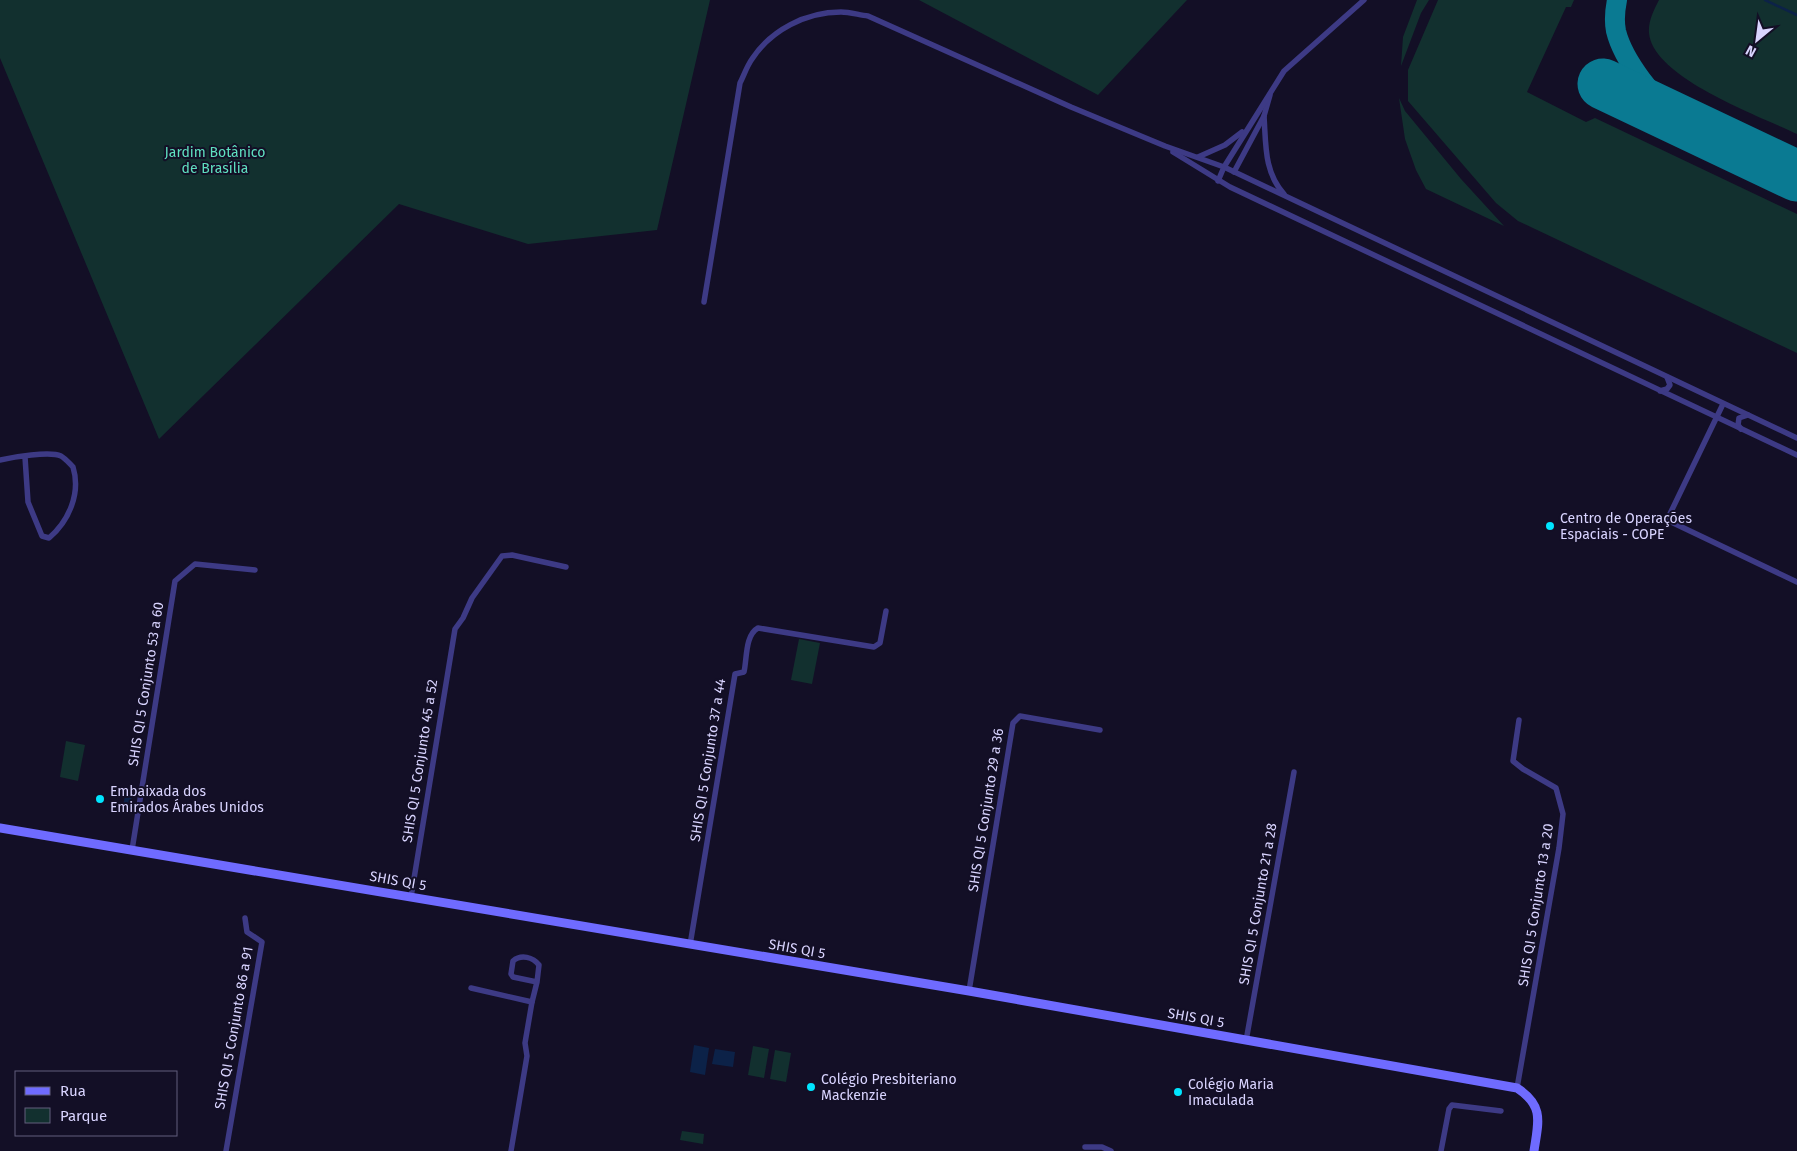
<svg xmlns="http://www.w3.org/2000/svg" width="1797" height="1151" viewBox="0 0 1797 1151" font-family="'Fira Sans',sans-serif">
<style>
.green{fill:#12302f}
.water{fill:#0c2248}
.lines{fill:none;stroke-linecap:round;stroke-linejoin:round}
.stream{stroke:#0c2248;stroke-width:2.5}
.taxiway{stroke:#0a7a92;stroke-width:20}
.runway{stroke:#0a7a92;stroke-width:51}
.street{stroke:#3d3a85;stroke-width:5.5}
.secondary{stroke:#6f6bff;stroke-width:9}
.poi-dot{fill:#00e5ff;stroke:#130f26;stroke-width:2}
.labels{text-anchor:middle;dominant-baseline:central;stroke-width:4;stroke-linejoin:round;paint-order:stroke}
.park-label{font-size:14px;fill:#5fe0c0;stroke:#130f26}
.poi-label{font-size:14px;fill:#d9d4ff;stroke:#130f26;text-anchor:start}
.street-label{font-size:14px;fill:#d9d4ff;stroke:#130f26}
</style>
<rect width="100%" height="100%" fill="#130f26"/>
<!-- green -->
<g class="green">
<path d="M0,0H710L657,230L528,244L399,204L159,439L0,58Z"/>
<path d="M919,0H1187L1098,95Z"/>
<path d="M1417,0H1429L1421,13L1401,66L1403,37Z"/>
<path d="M1438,0H1574L1571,7H1566L1527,92L1586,122L1595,118L1797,214V353L1518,221L1496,203L1408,101V70Z"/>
<path d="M1659,0H1797V134C1760,116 1653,78 1649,33C1648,21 1654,10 1659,0Z"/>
<path d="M1399,98L1405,111L1461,179L1504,226L1426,189L1416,170L1405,139Z"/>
<path d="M799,639L820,643L812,684L791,680Z"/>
<path d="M66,741L85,745L78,781L60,777Z"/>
<path d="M753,1046L769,1049L764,1078L748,1075Z"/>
<path d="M775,1050L791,1053L786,1082L770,1079Z"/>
<path d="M682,1131L704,1134L703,1144L680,1140Z"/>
</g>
<!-- water -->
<g class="water">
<path d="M126,791L132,795L130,810L128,811L123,806Z"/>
<path d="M694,1045L709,1048L705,1075L690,1072Z"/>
<path d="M715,1049L735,1052L733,1067L712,1064Z"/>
</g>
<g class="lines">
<!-- stream -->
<path class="stream" d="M1765,0L1797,15"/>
<!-- taxiway -->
<path class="taxiway" d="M1617,0C1615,10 1614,21 1616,31C1623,60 1656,103 1680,119"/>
<!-- runway -->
<path class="runway" d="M1603,84L1797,176"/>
<!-- street -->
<g class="street">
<path d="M1264,116C1266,145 1264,172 1284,194"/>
<path d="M1173,152L1230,187L1797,455"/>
<path d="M1198,157L1225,145L1242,132"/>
<path d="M1234,172L1264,116L1270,95"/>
<path d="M1218,181L1224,167L1284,71L1364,0"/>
<path d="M704,302L740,83C744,75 747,66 752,59C771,30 806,12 841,12C850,12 859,15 868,16L1071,107L1165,146L1224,167L1797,438"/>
<path d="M1660,391L1667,389L1670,385L1667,377"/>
<path d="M1723,404L1667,520L1797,582"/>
<path d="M1741,429L1738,425L1739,418L1748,415"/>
<path d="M0,460C13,457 50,451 61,456C66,459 69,463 73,467C81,493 69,521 49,538L42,536L28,502L25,457"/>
<path d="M132,850L175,581L195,564L255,570"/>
<path d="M411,897L455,629L463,618L472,598L502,556L512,555L566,567"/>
<path d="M690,945L735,674L744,672C747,659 745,635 758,628L874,647L880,643L886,611"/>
<path d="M471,988L532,1002L537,982L513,977L511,974L513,961C521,954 533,957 539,965L537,982"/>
<path d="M969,991L1013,723L1020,716L1100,730"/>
<path d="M1246,1041L1294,772"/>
<path d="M1517,1088L1559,848L1563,814L1556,788L1523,769L1513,761L1519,720"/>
<path d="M1085,1147H1102L1111,1151"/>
<path d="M226,1151L262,942L247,932L245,918"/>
<path d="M511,1151L527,1056L525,1043L532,1002"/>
<path d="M1441,1151L1449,1109L1452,1105L1501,1111"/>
</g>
<!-- secondary -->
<path class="secondary" d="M0,828L969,991L1517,1088C1545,1106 1538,1123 1534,1151"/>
</g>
<!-- markers -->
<g class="poi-dot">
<circle cx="1550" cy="526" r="5"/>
<circle cx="100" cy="799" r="5"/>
<circle cx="811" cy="1087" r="5"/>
<circle cx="1178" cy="1092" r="5"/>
</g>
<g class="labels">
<!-- park labels -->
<g class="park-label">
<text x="215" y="152">Jardim Botânico<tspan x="215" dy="16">de Brasília</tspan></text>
</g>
<!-- poi labels -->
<g class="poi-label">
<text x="1560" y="518">Centro de Operações<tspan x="1560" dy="16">Espaciais - COPE</tspan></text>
<text x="110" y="791">Embaixada dos<tspan x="110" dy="16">Emirados Árabes Unidos</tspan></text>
<text x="821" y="1079">Colégio Presbiteriano<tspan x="821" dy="16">Mackenzie</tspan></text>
<text x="1188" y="1084">Colégio Maria<tspan x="1188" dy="16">Imaculada</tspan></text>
</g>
<!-- street labels -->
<g class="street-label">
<text transform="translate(146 684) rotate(-81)">SHIS QI 5 Conjunto 53 a 60</text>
<text transform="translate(708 760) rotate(-81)">SHIS QI 5 Conjunto 37 a 44</text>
<text transform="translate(420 761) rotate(-81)">SHIS QI 5 Conjunto 45 a 52</text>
<text transform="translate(986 810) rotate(-81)">SHIS QI 5 Conjunto 29 a 36</text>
<text transform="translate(398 881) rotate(10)">SHIS QI 5</text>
<text transform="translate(1258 904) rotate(-80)">SHIS QI 5 Conjunto 21 a 28</text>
<text transform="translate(1536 905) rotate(-81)">SHIS QI 5 Conjunto 13 a 20</text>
<text transform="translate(797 949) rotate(10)">SHIS QI 5</text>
<text transform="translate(1196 1018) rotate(10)">SHIS QI 5</text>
<text transform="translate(234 1028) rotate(-80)">SHIS QI 5 Conjunto 86 a 91</text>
</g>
</g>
<!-- legend -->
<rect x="15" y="1071" width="162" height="65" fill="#130f26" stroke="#625e7d"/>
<rect x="25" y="1087" width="25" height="8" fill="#6f6bff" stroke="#625e7d"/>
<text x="60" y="1096" font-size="15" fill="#d9d4ff">Rua</text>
<rect x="25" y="1108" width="25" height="15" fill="#12302f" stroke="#625e7d"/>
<text x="60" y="1121" font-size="15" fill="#d9d4ff">Parque</text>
<!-- north arrow -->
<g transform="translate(1757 40) rotate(209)" stroke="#130f26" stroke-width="4" paint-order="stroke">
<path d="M0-4L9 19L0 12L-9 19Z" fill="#d9d4ff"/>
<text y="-8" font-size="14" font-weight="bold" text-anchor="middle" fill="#d9d4ff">N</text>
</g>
</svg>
